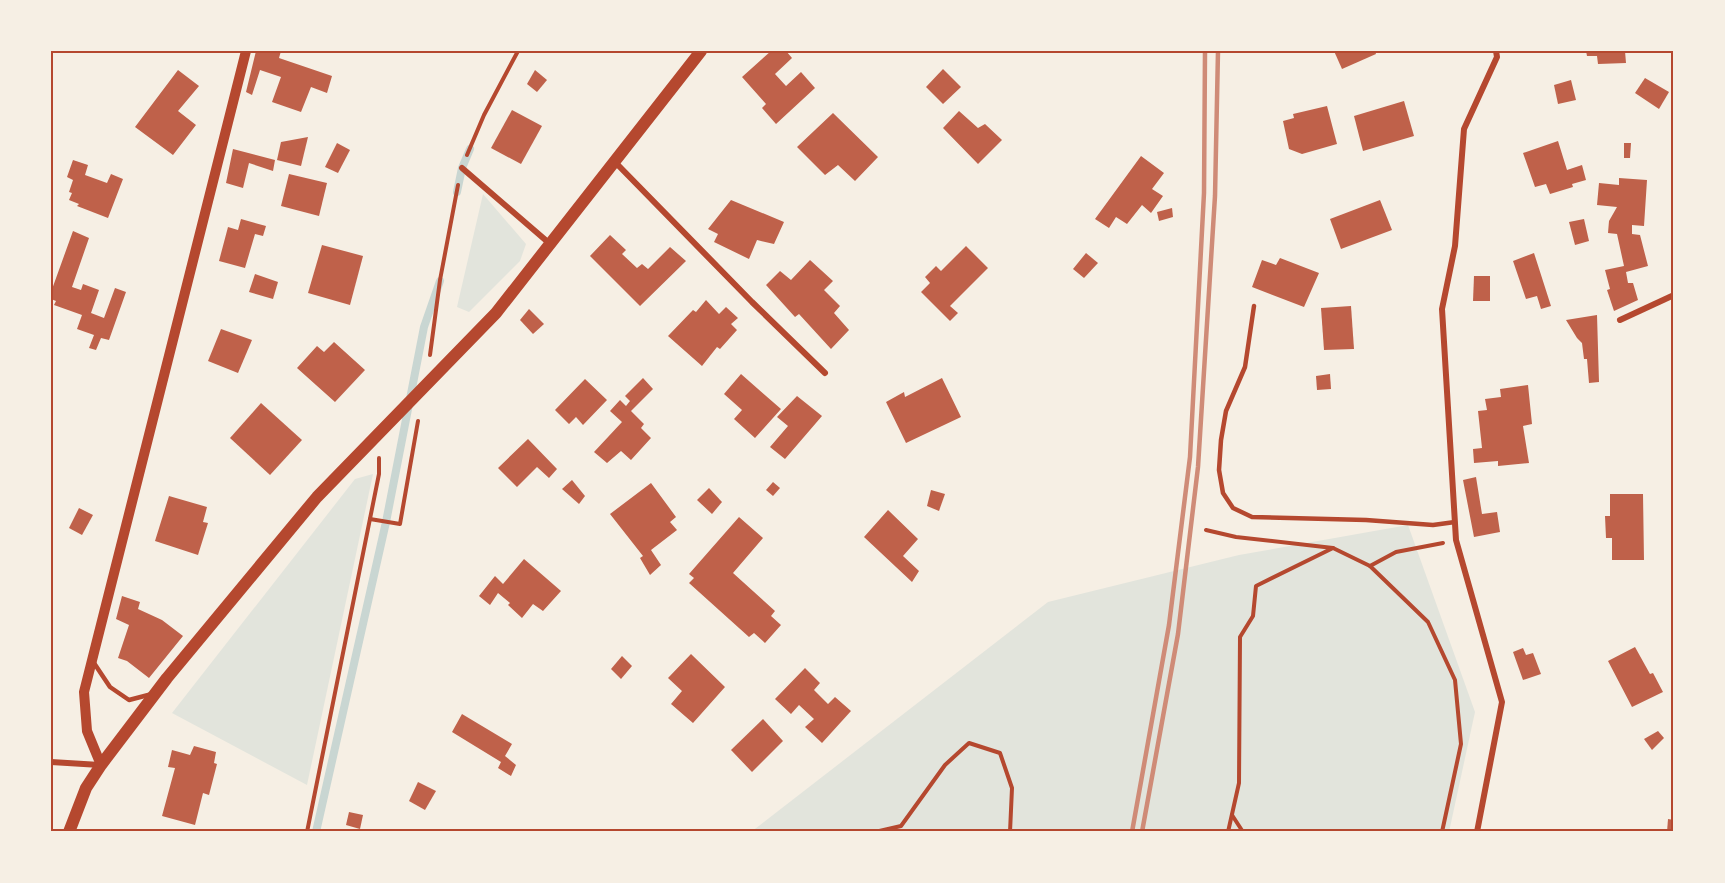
<svg xmlns="http://www.w3.org/2000/svg" width="1725" height="883" viewBox="0 0 1725 883" font-family="'Varela Round',sans-serif">
<style>
.green{fill:#e2e4dc}
.lines{fill:none;stroke-linecap:round;stroke-linejoin:round}
.stream{stroke:#c9d6d2;stroke-width:8}
.building{fill:#bf614a}
.path{stroke:#b5482f;stroke-width:4}
.service{stroke:#b5482f;stroke-width:4.5}
.minor{stroke:#b5482f;stroke-width:6}
.tertiary{stroke:#b5482f;stroke-width:10}
.secondary{stroke:#b5482f;stroke-width:12}
.rail{stroke:#cf8b77;stroke-width:4.5}
.neatline{fill:none;stroke:#b5482f;stroke-width:2}
</style>
<rect width="100%" height="100%" fill="#f6efe4"/>
<!-- green -->
<g class="green">
<path d="M483,194L526,244L520,261L469,312L457,307Z"/>
<path d="M373,474L307,785L172,713L355,479Z"/>
<path d="M1408,525L1475,712L1449,832H751L1048,602L1239,555Z"/>
</g>
<g class="lines">
<!-- stream -->
<g class="stream">
<path d="M457,192L462,168L470,149"/>
<path d="M316,832L386,522L424,327L440,281"/>
</g>
</g>
<!-- building -->
<g class="building">
<path d="M256,51H281L279,58L332,76L327,93L311,87L301,112L272,102L281,77L260,70L252,95L246,92Z"/>
<path d="M771,51H786L792,58L775,74L786,86L801,72L815,88L776,124L762,108L766,104L742,77Z"/>
<path d="M1334,51H1375L1376,54L1342,69Z"/>
<path d="M1586,51H1625L1626,63L1598,64L1597,56H1587Z"/>
<path d="M943,69L961,87L943,104L926,87Z"/>
<path d="M178,70L199,86L178,111L196,125L173,155L135,127Z"/>
<path d="M535,70L547,80L537,92L527,84Z"/>
<path d="M1645,78L1669,92L1659,109L1635,93Z"/>
<path d="M1571,80L1576,100L1558,104L1554,85Z"/>
<path d="M1404,101L1414,136L1363,151L1354,116Z"/>
<path d="M1327,106L1337,144L1302,154L1289,149L1283,121L1294,118L1293,114Z"/>
<path d="M512,110L542,126L521,164L491,148Z"/>
<path d="M959,111L978,128L985,124L1002,140L978,164L943,128Z"/>
<path d="M833,113L878,157L855,181L838,165L825,175L797,147Z"/>
<path d="M308,137L301,166L277,160L281,142Z"/>
<path d="M1558,141L1567,170L1582,165L1586,180L1572,184L1573,187L1550,194L1546,184L1535,187L1523,153Z"/>
<path d="M337,143L350,150L338,173L325,167Z"/>
<path d="M1624,143H1631L1630,158H1624Z"/>
<path d="M233,149L275,160L273,171L249,163L243,188L226,183Z"/>
<path d="M1141,156L1164,173L1152,189L1163,196L1151,213L1142,205L1127,224L1116,217L1109,228L1095,219Z"/>
<path d="M73,160L88,165L85,175L107,183L111,174L123,179L108,218L77,206L79,204L69,200L72,193L69,192L73,180L67,177Z"/>
<path d="M289,174L327,183L319,216L281,206Z"/>
<path d="M1619,178L1647,180L1644,226L1632,225V234L1640,235L1648,266L1626,272L1628,283H1633L1638,300L1614,311L1607,290L1610,289L1605,270L1624,266L1617,234L1608,233L1609,221L1617,207L1597,205L1599,183L1619,185Z"/>
<path d="M731,200L784,222L774,244L757,240L749,259L714,242L718,234L708,229Z"/>
<path d="M1380,200L1392,230L1341,249L1330,219Z"/>
<path d="M1172,208L1173,217L1159,221L1157,212Z"/>
<path d="M241,219L266,226L263,236L255,234L245,268L219,261L228,227L238,230Z"/>
<path d="M1584,219L1589,241L1575,245L1569,222Z"/>
<path d="M73,231L89,238L72,287L81,290L83,284L99,290L91,313L104,318L115,288L126,292L109,340L101,338L96,350L89,348L94,335L77,329L82,315L54,305L56,301L51,299V292Z"/>
<path d="M610,235L626,250L622,254L637,268L642,264L648,269L670,247L686,261L640,306L590,256Z"/>
<path d="M322,245L363,256L350,305L308,293Z"/>
<path d="M966,246L988,268L950,306L958,313L950,321L921,292L930,283L925,277L936,266L941,271Z"/>
<path d="M1086,253L1098,263L1084,278L1073,269Z"/>
<path d="M1534,253L1551,306L1541,309L1537,296L1526,299L1513,261Z"/>
<path d="M1280,258L1319,273L1304,307L1252,287L1262,260L1276,265Z"/>
<path d="M810,260L833,281L824,290L840,306L834,313L849,330L831,349L799,314L795,317L766,285L780,271L791,280Z"/>
<path d="M255,274L278,282L273,299L249,292Z"/>
<path d="M1474,276H1490V301H1473Z"/>
<path d="M706,300L719,314L726,307L738,318L731,324L737,330L720,349L717,347L702,366L668,336L693,310L696,312Z"/>
<path d="M1351,306L1354,349L1324,350L1321,308Z"/>
<path d="M529,309L544,324L533,334L520,320Z"/>
<path d="M1597,315L1599,382L1589,383L1587,359H1584L1582,343L1577,338L1566,320Z"/>
<path d="M221,329L252,340L238,373L208,361Z"/>
<path d="M334,342L365,370L335,402L297,368L317,346L324,352Z"/>
<path d="M741,374L781,409L755,438L734,419L742,410L724,394Z"/>
<path d="M1330,374L1331,389L1317,390L1316,376Z"/>
<path d="M643,378L653,389L631,411L644,424L641,428L651,438L631,460L621,451L607,463L594,452L622,422L610,411L620,400L626,406L630,401L625,396Z"/>
<path d="M942,378L961,417L906,443L886,402L904,392L905,397Z"/>
<path d="M585,379L607,400L583,425L576,417L569,424L555,410Z"/>
<path d="M1528,385L1532,424L1523,426L1529,463L1498,466V461L1474,463L1473,449L1482,448L1478,411L1487,410L1485,399L1501,397L1500,389Z"/>
<path d="M797,396L822,416L785,459L770,447L788,426L777,417Z"/>
<path d="M261,403L302,440L270,475L230,438Z"/>
<path d="M528,439L557,469L549,478L537,467L517,487L498,468Z"/>
<path d="M1476,477L1482,514L1497,512L1500,532L1474,537L1463,480Z"/>
<path d="M572,480L585,496L579,504L562,489Z"/>
<path d="M773,482L780,488L773,496L766,490Z"/>
<path d="M651,483L676,517L670,522L677,530L651,550L661,565L650,575L640,558L643,556L610,514Z"/>
<path d="M709,488L722,502L712,514L697,500Z"/>
<path d="M931,490L945,494L939,511L927,506Z"/>
<path d="M1610,494H1643L1644,560H1612V538H1606L1605,516H1610Z"/>
<path d="M169,496L207,507L203,522L208,523L198,555L155,541Z"/>
<path d="M79,508L93,515L82,535L69,528Z"/>
<path d="M888,510L918,539L903,556L919,571L912,582L864,537Z"/>
<path d="M739,517L763,538L733,573L775,611L771,616L781,625L765,643L754,633L749,637L689,583L694,578L689,574Z"/>
<path d="M524,559L561,591L543,611L533,604L522,618L508,605L510,603L498,593L490,605L479,596L495,576L503,584Z"/>
<path d="M122,596L140,602L138,609L162,620L183,636L149,678L127,661L118,658L129,625L116,619Z"/>
<path d="M1635,647L1650,674L1653,673L1663,692L1632,707L1608,661Z"/>
<path d="M1523,648L1526,655L1533,653L1541,674L1523,680L1513,652Z"/>
<path d="M691,654L725,687L693,723L671,704L682,691L668,678Z"/>
<path d="M622,656L632,666L621,679L611,669Z"/>
<path d="M805,668L820,683L814,690L828,704L835,697L851,711L822,743L805,727L814,719L799,705L791,714L775,699Z"/>
<path d="M462,714L512,744L505,756L516,765L511,776L498,768L501,762L452,732Z"/>
<path d="M763,719L783,741L752,772L731,750Z"/>
<path d="M1658,731L1664,738L1652,750L1644,739Z"/>
<path d="M194,746L216,752L214,763L217,764L209,795L203,793L195,825L162,816L175,768L168,767L172,750L190,755Z"/>
<path d="M418,782L436,791L425,810L409,801Z"/>
<path d="M349,812L363,815L360,829L346,825Z"/>
<path d="M1668,819L1674,820V832H1667Z"/>
</g>
<g class="lines">
<!-- path -->
<g class="path">
<path d="M467,155L484,115L518,51"/>
<path d="M430,355L440,280L458,185"/>
<path d="M370,519L400,524L418,421"/>
<path d="M1206,530L1236,537L1333,548"/>
<path d="M1370,566L1396,552L1443,543"/>
<path d="M1232,815L1243,832"/>
<path d="M307,832L379,474V458"/>
<path d="M875,832L901,826L945,765L969,743L1000,753L1012,788L1010,832"/>
<path d="M1228,832L1239,783L1240,637L1253,616L1256,586L1333,548L1370,566L1428,622L1455,680L1461,744L1442,832"/>
</g>
<!-- service -->
<g class="service">
<path d="M1254,306L1245,367L1226,411L1221,440L1219,470L1223,493L1233,508L1252,517L1366,520L1433,525L1455,522"/>
<path d="M94,663L110,687L129,700L152,694"/>
</g>
<!-- minor -->
<g class="minor">
<path d="M615,162L752,302L825,373"/>
<path d="M462,168L549,243"/>
<path d="M1620,320L1674,295"/>
<path d="M51,762L100,765"/>
<path d="M1477,832L1502,702L1456,540L1442,309L1455,246L1464,129L1497,57L1496,51"/>
</g>
<!-- tertiary -->
<path class="tertiary" d="M101,765L87,731L84,692L246,51"/>
<!-- secondary -->
<path class="secondary" d="M69,832L86,788L101,765L167,678L317,497L496,313L701,51"/>
<!-- rail -->
<g class="rail">
<path d="M1132,832L1169,625L1190,457L1204,193L1205,51"/>
<path d="M1142,832L1178,634L1198,467L1215,196L1218,51"/>
</g>
</g>
<!-- border -->
<rect width="1725" height="883" fill="none" stroke="#f6efe4" stroke-width="105"/>
<rect x="52" y="52" width="1620" height="778" class="neatline"/>
</svg>
